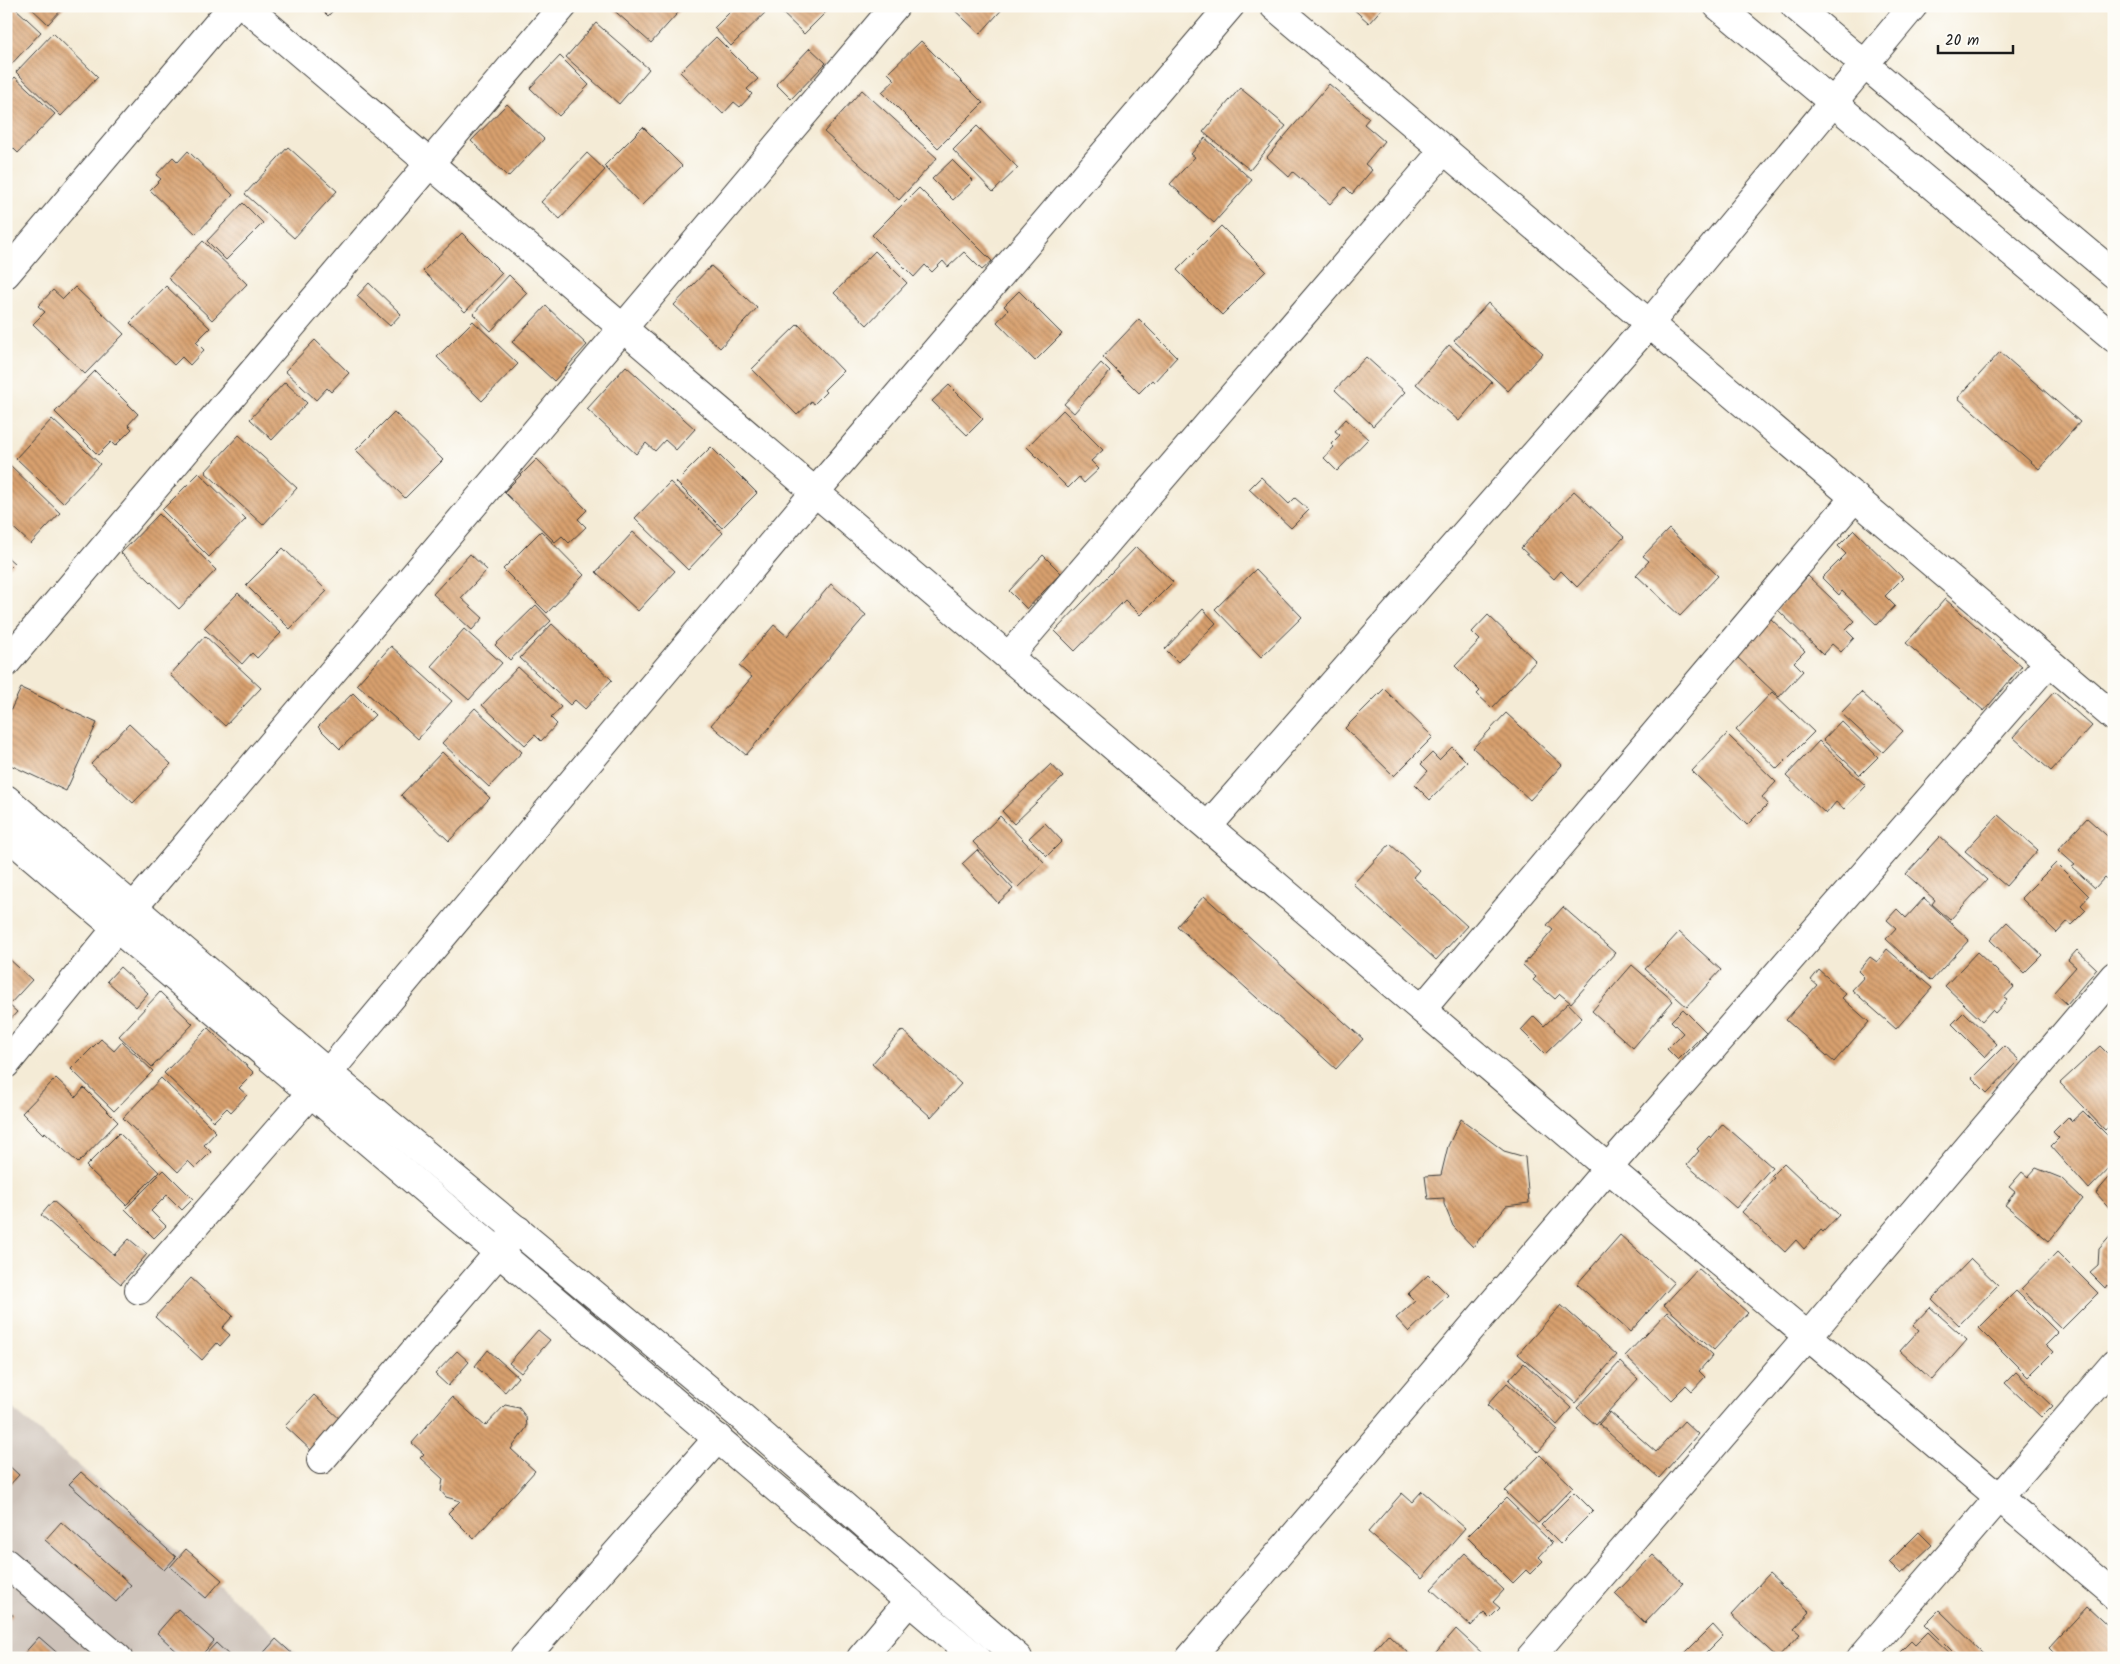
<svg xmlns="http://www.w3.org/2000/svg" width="2120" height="1664" viewBox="0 0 2120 1664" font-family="Kalam,sans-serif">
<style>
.industrial{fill:#cdc2b9}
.building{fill:url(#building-back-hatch)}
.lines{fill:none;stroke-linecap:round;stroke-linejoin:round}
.minor-casing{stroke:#3c3b38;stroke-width:30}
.major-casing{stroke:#3c3b38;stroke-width:30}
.minor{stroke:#fff;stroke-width:28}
.major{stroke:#fff;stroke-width:28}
</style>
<defs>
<pattern id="building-back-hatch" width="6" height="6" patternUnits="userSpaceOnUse" patternTransform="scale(1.25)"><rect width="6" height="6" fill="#d8a06e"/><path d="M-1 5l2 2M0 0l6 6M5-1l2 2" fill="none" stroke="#ae825a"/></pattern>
</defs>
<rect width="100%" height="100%" fill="#fdfcf7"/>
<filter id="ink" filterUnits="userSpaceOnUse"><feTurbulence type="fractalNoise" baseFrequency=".02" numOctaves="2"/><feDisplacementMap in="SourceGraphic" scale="10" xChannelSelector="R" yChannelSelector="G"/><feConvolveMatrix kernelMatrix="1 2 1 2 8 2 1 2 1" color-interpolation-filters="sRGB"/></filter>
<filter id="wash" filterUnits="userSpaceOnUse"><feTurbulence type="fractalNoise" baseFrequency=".0096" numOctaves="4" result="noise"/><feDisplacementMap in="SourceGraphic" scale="20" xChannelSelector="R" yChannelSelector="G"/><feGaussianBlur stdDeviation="1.12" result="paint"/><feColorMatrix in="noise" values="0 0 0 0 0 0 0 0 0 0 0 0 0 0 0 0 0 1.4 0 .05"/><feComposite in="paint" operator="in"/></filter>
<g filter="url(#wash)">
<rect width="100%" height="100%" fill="#f4ebd6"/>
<!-- industrial -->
<path class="industrial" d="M6,1403L302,1658H6Z"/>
<g id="blocks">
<!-- building -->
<g class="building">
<path d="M6,6H13L41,32L7,69Z"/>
<path d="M29,6H65L48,24Z"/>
<path d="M318,6H337L328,16Z"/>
<path d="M609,6H684L651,43Z"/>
<path d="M736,6H772L731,46L714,28Z"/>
<path d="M775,6H832L804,34Z"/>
<path d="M950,6H1005L980,34Z"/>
<path d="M1350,6H1384L1369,23Z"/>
<path d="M596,23L649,69L619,104L566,57Z"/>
<path d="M53,33L98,77L61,116L16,72Z"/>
<path d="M716,37L758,79L747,89L752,94L740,107L734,102L723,114L680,72Z"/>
<path d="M921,41L983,103L938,148L882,92L895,80L888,73Z"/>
<path d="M810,48L826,63L791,99L776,84Z"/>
<path d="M560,56L589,85L559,116L530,88Z"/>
<path d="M15,77L55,114L18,153L6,141V87Z"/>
<path d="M1329,84L1369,118L1364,124L1384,141L1365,164L1372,170L1352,194L1345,187L1330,204L1293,172L1289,177L1267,157Z"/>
<path d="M1240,88L1286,126L1250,170L1203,132Z"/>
<path d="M862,90L937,158L899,200L824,132Z"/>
<path d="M507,104L544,139L508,177L471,141Z"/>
<path d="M977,126L1018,168L993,192L953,150Z"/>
<path d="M643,127L682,166L642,205L604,166Z"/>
<path d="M1205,138L1252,180L1214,223L1170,184L1195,157L1191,154Z"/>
<path d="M288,147L337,191L294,238L245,194Z"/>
<path d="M188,151L233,195L196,234L150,190L161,179L156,175L173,157L178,162Z"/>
<path d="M587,153L605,170L560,219L541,202Z"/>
<path d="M952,160L973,181L953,200L932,179Z"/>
<path d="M919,188L992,261L982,270L964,252L948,267L943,261L932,272L925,265L914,277L872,235Z"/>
<path d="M243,203L263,223L226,260L207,241Z"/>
<path d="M1221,226L1266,271L1222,315L1177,270Z"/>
<path d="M462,233L502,273L465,312L423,271Z"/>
<path d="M203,241L247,284L212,320L168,278Z"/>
<path d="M875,251L907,283L867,325L834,293Z"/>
<path d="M711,266L757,308L720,348L674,305Z"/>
<path d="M509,275L527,293L491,331L473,314Z"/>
<path d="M369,283L401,314L390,326L357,296Z"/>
<path d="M166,286L210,328L196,342L204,350L190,365L182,357L174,365L130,323Z"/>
<path d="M75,287L124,334L85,374L33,324L45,312L38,306L53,290L63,299Z"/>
<path d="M1019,291L1062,334L1035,361L997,322L1008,310L1004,306Z"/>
<path d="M1488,303L1543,353L1508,391L1454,341Z"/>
<path d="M546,306L587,345L554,381L512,342Z"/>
<path d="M1139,319L1177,357L1154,382L1152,380L1139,393L1103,357Z"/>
<path d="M473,321L518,364L482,401L437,357Z"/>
<path d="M798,324L843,371L824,390L826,392L814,404L812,401L797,415L752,369Z"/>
<path d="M315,340L349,373L331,392L327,388L316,400L285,371Z"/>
<path d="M1449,345L1492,382L1459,421L1416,384Z"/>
<path d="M2000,352L2080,422L2039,469L1958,398Z"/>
<path d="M1366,357L1405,392L1373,426L1335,390Z"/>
<path d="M1101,363L1110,372L1074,413L1064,404Z"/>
<path d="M626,366L695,429L676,450L665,440L655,451L646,443L636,454L587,409Z"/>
<path d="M95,371L138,414L128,425L132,429L115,446L111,442L98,455L55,412Z"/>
<path d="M285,382L307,403L272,440L250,419Z"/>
<path d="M949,385L983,419L967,435L932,401Z"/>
<path d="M1063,410L1103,450L1091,461L1099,469L1084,483L1079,477L1068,488L1027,447Z"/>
<path d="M394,412L443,460L405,498L356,450Z"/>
<path d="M52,419L100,464L63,503L16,458Z"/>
<path d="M1346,419L1368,439L1337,471L1324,458L1334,447L1331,444L1340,435L1335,431Z"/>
<path d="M239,435L297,488L263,525L205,472Z"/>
<path d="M711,447L757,493L722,528L676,482Z"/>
<path d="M537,459L587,510L578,519L586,527L569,543L562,536L555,542L504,492Z"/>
<path d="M10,465L60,513L31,544L6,521V470Z"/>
<path d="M199,473L246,519L209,557L162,510Z"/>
<path d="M1261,477L1289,504L1295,498L1309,510L1291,528L1249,489Z"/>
<path d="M670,482L723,533L688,570L635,518Z"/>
<path d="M1574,491L1624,537L1577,587L1561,571L1554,579L1521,548Z"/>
<path d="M159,514L216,570L179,609L121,553Z"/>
<path d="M1669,529L1718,576L1680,616L1636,575L1649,561L1643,556Z"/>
<path d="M1854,530L1903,578L1885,596L1895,606L1877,625L1842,591L1839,595L1822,578L1846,554L1838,546Z"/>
<path d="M541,531L584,575L547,613L503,569Z"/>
<path d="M633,532L675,571L638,611L596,572Z"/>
<path d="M1136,547L1173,582L1140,615L1125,600L1075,651L1055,631Z"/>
<path d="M283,548L327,591L290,629L246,585Z"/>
<path d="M470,554L487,570L461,598L483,618L472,630L433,594Z"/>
<path d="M1043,555L1061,573L1027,609L1009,591Z"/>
<path d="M6,556L14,563L6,571Z"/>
<path d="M1256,569L1302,617L1261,657L1215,609Z"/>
<path d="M1808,576L1855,621L1846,630L1854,638L1841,652L1832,644L1823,654L1777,609Z"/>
<path d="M831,584L866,615L746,755L711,725L752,677L739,666L774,625L787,636Z"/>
<path d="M238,593L281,633L257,658L252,653L242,664L204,628Z"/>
<path d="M1945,599L2022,666L1984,711L1906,643Z"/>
<path d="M536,605L551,621L510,660L495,645Z"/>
<path d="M1203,609L1216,623L1178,662L1165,649Z"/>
<path d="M1488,615L1536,661L1492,708L1477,694L1480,691L1455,666L1480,640L1472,632Z"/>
<path d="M1771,619L1805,651L1794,662L1803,671L1779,697L1736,656Z"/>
<path d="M552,624L612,680L585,709L575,700L570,705L520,658Z"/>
<path d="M464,629L502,663L469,700L431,666Z"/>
<path d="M205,636L261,688L225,726L170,675Z"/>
<path d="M391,646L452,701L418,739L357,684Z"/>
<path d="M518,667L561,707L551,718L557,724L541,741L535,735L525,745L482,705Z"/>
<path d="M21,688L97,723L66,791L6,763V720Z"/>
<path d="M1384,689L1433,737L1394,776L1345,728Z"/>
<path d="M1772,692L1814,732L1777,769L1736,730Z"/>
<path d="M1861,692L1903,731L1883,752L1841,713Z"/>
<path d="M2054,692L2092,726L2051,771L2013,737Z"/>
<path d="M353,693L375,715L340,749L318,727Z"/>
<path d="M475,708L522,752L489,787L442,743Z"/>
<path d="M1506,713L1562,765L1530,800L1473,748Z"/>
<path d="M1841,721L1878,757L1860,775L1823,740Z"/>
<path d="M129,724L171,764L133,803L91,764Z"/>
<path d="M1727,734L1776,782L1762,797L1768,804L1747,825L1692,771Z"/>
<path d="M1819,741L1866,786L1844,809L1836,802L1826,814L1786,776Z"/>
<path d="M1452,747L1467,762L1430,800L1415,785L1428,771L1421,764L1432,753L1439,760Z"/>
<path d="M442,752L490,798L449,841L401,795Z"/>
<path d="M1051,764L1063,777L1014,824L1002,811Z"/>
<path d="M1998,815L2038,850L2006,886L1965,851Z"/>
<path d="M1000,816L1044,862L1017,888L973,842Z"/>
<path d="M2087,818L2114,842V881L2112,883L2105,877L2095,888L2072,867L2075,865L2058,850Z"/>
<path d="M1045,823L1062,841L1047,856L1029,838Z"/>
<path d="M1940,837L1987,880L1950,920L1932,904L1935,900L1906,874Z"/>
<path d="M1390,844L1419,870L1413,877L1467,926L1436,960L1353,884Z"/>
<path d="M977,850L1013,889L998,903L962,864Z"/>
<path d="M2056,863L2089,896L2081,905L2086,910L2071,925L2067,922L2057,933L2021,898Z"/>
<path d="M1204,896L1363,1039L1336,1069L1177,926Z"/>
<path d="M1924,898L1969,940L1931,981L1886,939L1896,928L1887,920L1897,909L1906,918Z"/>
<path d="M1563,907L1615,953L1571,1003L1560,994L1555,999L1533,980L1536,977L1523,965L1553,930L1547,925Z"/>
<path d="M2007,922L2042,955L2024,973L1990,940Z"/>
<path d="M1679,932L1721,970L1687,1007L1645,969Z"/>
<path d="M1887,949L1932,988L1896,1029L1852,990L1864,977L1858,971L1870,957L1877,962Z"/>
<path d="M2077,950L2097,969L2067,1004L2054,992L2076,967L2068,960Z"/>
<path d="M1977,952L2014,987L2004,998L2007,1000L1995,1013L1992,1010L1982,1021L1945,986Z"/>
<path d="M6,956L32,980L9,1005L17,1012L6,1024Z"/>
<path d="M1632,965L1673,1001L1633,1048L1592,1011Z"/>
<path d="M120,967L148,993L136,1007L107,981Z"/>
<path d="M1819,970L1846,994L1842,998L1869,1022L1834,1062L1786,1020L1817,985L1811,980Z"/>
<path d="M160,992L193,1024L152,1067L119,1036Z"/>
<path d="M1568,1003L1582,1018L1545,1054L1521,1030L1534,1016L1544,1026Z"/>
<path d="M1683,1009L1706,1032L1678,1060L1667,1049L1683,1033L1671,1021Z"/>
<path d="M1964,1012L1997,1044L1985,1057L1952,1024Z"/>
<path d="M208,1028L254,1073L239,1088L247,1095L231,1112L227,1108L214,1121L164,1073Z"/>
<path d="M902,1030L961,1084L931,1117L872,1064Z"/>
<path d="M101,1039L114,1051L122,1042L153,1071L114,1111L71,1069Z"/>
<path d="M2004,1046L2019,1060L1987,1093L1972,1078Z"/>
<path d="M2100,1046L2114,1060V1122L2105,1130L2060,1083Z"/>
<path d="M56,1078L76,1097L84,1088L118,1122L78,1163L45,1132L43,1134L22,1113Z"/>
<path d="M161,1078L216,1132L204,1145L211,1152L195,1168L188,1161L178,1172L123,1118Z"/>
<path d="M2083,1111L2114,1142V1163L2089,1189L2051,1146L2059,1138L2053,1132L2068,1117L2072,1121Z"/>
<path d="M1461,1119L1504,1151L1525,1157L1529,1203L1506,1206L1473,1247L1453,1226L1444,1204V1198L1428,1199L1425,1176L1441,1175L1448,1146Z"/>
<path d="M1723,1124L1772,1167L1736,1208L1687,1165L1699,1151L1697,1149L1709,1136L1711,1138Z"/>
<path d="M119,1133L159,1172L126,1205L86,1166Z"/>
<path d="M1784,1163L1839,1215L1823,1232L1821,1230L1804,1249L1796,1240L1785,1252L1742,1212L1774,1178L1771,1176Z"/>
<path d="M2036,1168L2061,1178L2083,1199L2049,1241L2005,1205L2015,1192L2009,1187L2022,1172L2028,1177Z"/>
<path d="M164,1170L193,1199L182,1210L167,1195L151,1211L166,1226L154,1238L125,1209Z"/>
<path d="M2114,1172V1213L2096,1193Z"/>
<path d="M53,1201L114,1255L129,1239L147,1254L121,1284L41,1215Z"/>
<path d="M2114,1232V1292L2107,1285L2105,1288L2090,1273L2098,1266L2099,1249Z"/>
<path d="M1620,1235L1674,1283L1630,1332L1577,1284Z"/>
<path d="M2057,1252L2098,1293L2062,1329L2021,1289Z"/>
<path d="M1971,1259L1998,1285L1959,1325L1932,1299Z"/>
<path d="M1698,1268L1748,1313L1714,1350L1664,1305Z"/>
<path d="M1428,1275L1448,1295L1409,1332L1396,1318L1415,1301L1408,1294Z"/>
<path d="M191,1278L233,1316L222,1328L230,1335L220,1346L217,1343L202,1360L155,1317Z"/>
<path d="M2016,1291L2058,1333L2046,1345L2053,1352L2028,1377L1979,1328Z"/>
<path d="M1561,1305L1617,1355L1575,1403L1518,1354Z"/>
<path d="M1930,1307L1967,1340L1932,1380L1900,1351L1919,1330L1913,1325Z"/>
<path d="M1667,1312L1713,1355L1699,1371L1705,1377L1692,1391L1686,1385L1671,1400L1625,1356Z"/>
<path d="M538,1330L550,1340L521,1373L509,1363Z"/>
<path d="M488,1350L518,1377L505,1392L475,1366Z"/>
<path d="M457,1351L469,1362L448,1386L435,1374Z"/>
<path d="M1620,1362L1638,1379L1596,1425L1577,1408Z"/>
<path d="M1524,1363L1572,1408L1557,1425L1509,1380Z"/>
<path d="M2016,1372L2052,1406L2041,1417L2005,1383Z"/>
<path d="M1507,1383L1558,1430L1538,1452L1487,1405Z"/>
<path d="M314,1395L342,1421L313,1452L285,1426Z"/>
<path d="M452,1397L485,1426L505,1405L519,1408L526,1417L527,1427L511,1449L535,1471L474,1539L448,1513L460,1501L446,1497L441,1491L443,1479L420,1458L424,1454L412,1443Z"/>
<path d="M1610,1412L1656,1452L1684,1421L1698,1434L1659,1478L1599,1424Z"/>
<path d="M1540,1455L1573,1487L1538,1523L1505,1491Z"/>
<path d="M6,1463L19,1475L6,1489Z"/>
<path d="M81,1472L176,1557L164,1570L69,1484Z"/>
<path d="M1422,1491L1465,1528L1422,1578L1368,1532L1402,1493L1412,1502Z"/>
<path d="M1574,1492L1593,1511L1560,1544L1541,1525Z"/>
<path d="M1506,1498L1552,1543L1539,1557L1543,1561L1530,1574L1526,1570L1513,1583L1467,1537Z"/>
<path d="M61,1522L131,1585L116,1602L45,1540Z"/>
<path d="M1919,1532L1932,1545L1901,1574L1889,1562Z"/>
<path d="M186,1549L222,1580L206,1598L170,1567Z"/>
<path d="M1465,1553L1504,1590L1493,1602L1500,1608L1490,1618L1484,1612L1471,1626L1431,1589Z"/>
<path d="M1653,1555L1683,1583L1645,1623L1615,1594Z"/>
<path d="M1769,1574L1810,1612L1794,1629L1800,1634L1778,1658L1731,1615Z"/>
<path d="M2087,1607L2114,1632V1658H2059L2049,1648Z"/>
<path d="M6,1609L13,1615L6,1623Z"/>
<path d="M178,1609L214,1641L199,1658H184L157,1633Z"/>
<path d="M1939,1610L1986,1656L1985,1658H1959L1925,1624Z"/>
<path d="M1713,1625L1723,1636L1701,1658H1686L1683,1655Z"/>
<path d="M1456,1629L1483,1654L1479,1658H1466L1461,1654L1457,1658H1431Z"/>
<path d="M1928,1632L1955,1658H1901L1897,1655L1911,1641L1915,1645Z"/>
<path d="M1388,1634L1413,1658H1367Z"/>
<path d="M39,1637L63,1658H20Z"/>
<path d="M276,1639L297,1658H259Z"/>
<path d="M216,1643L232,1658H202Z"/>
</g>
</g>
</g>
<g filter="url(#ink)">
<use href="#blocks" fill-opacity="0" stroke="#3c3b38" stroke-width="1"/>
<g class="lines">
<defs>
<g id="minor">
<path d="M245,6L1608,1168L2114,1594"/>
<path d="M1274,6L2114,717"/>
<path d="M6,274L233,6"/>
<path d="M1009,656L1444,150"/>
<path d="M6,663L563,6"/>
<path d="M1208,826L1649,324L1913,6"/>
<path d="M1422,1009L1855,497"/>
<path d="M6,1064L133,908L895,6"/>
<path d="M139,1290L328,1073L816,491L1230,6"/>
<path d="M321,1460L518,1230"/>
<path d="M6,1563L118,1658"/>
<path d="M524,1658L718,1438"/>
<path d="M861,1658L909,1601"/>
<path d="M1190,1658L1608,1168L2049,662"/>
<path d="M1530,1658L1808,1336L2114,976"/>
<path d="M1861,1658L2114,1364"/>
</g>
<g id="major">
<path d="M1718,6L2114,338"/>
<path d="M1795,6L2114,274"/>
<path d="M6,799L328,1073L743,1418L1018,1658"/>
<path d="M6,834L976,1658"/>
</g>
</defs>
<!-- minor casing -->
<use href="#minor" class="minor-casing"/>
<!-- major casing -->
<use href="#major" class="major-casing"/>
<!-- minor -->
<use href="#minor" class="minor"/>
<!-- major -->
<use href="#major" class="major"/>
</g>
</g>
<!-- margin -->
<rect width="2120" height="1664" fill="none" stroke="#fdfcf7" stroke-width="25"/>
<!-- scale -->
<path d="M1938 45v8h75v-8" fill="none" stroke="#1c1c1c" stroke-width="2.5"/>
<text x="1945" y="45" font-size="15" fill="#1c1c1c" stroke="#fdfcf7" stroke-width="4" paint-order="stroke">20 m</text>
</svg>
